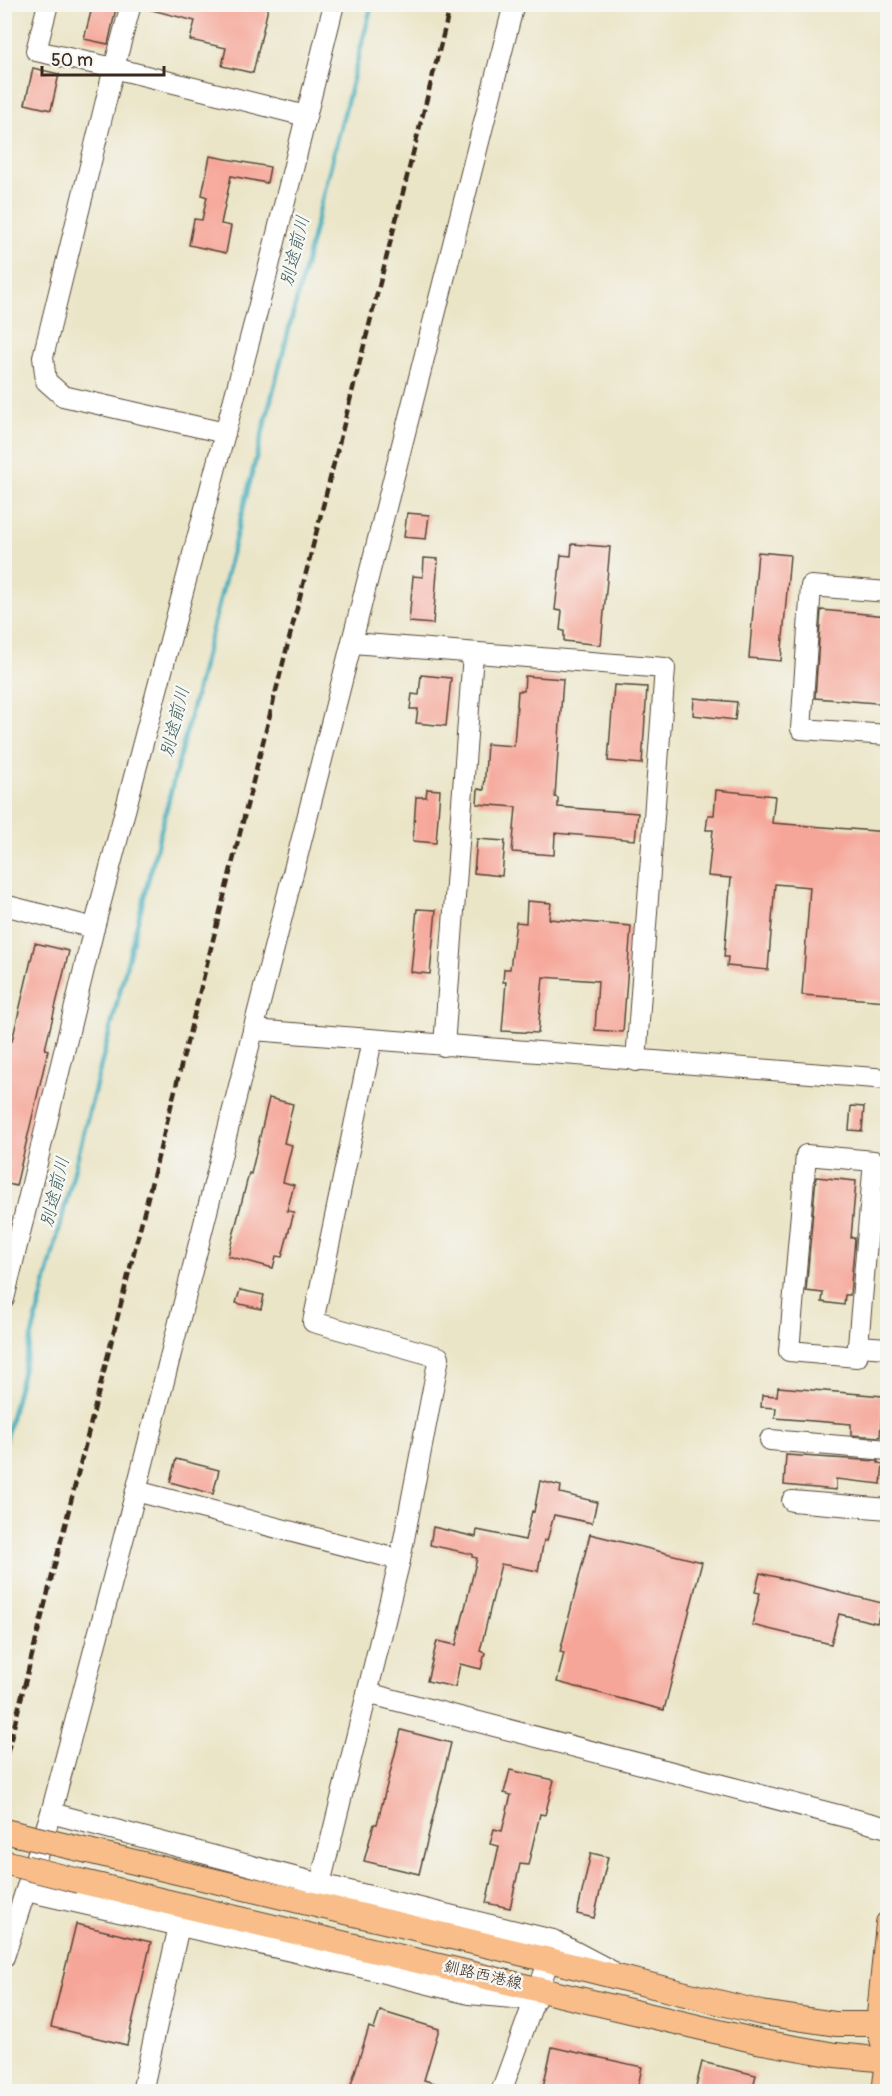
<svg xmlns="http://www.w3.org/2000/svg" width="892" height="2096" viewBox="0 0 892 2096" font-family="Pangolin,'Klee One',sans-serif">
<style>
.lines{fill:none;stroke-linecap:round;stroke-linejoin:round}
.stream{stroke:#3dacba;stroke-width:4.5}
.building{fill:#f6a698}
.minor-casing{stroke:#554637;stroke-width:22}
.major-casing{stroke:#554637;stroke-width:26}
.minor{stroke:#fff;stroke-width:20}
.major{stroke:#f8bd88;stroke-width:24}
.rail{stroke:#3b2a1e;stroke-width:4.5;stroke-dasharray:9 4.5;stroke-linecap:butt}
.major-bridge-casing{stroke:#554637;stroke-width:26;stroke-linecap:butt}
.major-bridge{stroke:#f8bd88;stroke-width:24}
.labels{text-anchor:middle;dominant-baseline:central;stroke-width:5;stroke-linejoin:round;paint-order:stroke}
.street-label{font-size:16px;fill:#3b2a1e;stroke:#f6f6f2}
.water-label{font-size:18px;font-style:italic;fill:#3c5e5c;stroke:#f6f6f2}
</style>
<rect width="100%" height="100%" fill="#f6f6f2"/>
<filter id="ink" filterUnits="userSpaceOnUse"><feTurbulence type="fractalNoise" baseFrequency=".0167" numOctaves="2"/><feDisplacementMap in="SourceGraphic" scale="12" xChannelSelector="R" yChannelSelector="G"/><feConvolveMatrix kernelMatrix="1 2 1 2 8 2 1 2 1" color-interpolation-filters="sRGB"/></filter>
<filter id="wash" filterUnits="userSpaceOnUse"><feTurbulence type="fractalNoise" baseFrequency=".008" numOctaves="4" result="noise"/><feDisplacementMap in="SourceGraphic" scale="24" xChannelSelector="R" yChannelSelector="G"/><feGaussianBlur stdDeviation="1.35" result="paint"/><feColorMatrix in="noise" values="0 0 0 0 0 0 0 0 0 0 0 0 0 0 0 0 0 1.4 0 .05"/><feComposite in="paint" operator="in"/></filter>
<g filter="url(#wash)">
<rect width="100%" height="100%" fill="#ebe5c7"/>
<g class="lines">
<!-- stream -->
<path class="stream" d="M4,1445L372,4"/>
</g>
<g id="blocks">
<!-- building -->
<g class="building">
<path d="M93,4H117L108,44L84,39Z"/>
<path d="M149,4H269L253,73L222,66L226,48L190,40L195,21L148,9Z"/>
<path d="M33,68L59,74L51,110L25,104Z"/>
<path d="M210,156L270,167L267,183L231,176L221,224L231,226L226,253L189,245L194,219L202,220L207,197L202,195Z"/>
<path d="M407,513L429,515L426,539L404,537Z"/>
<path d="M572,544L610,547L601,645L564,641V631L560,630L562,611L555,610L561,555L571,556Z"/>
<path d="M758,552L790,555L781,661L749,658Z"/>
<path d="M424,558L438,559L433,624L409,622L413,576L423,577Z"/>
<path d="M821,610L888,616V704L815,698Z"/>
<path d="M421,675L451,678L446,726L416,723L418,709H410L412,694L419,695Z"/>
<path d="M525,676L563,679L555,797L558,798V807L638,813L635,840L555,833L554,855L512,852L516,807L477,804L478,789L484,790L487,744L514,746L518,691H524Z"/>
<path d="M614,685L647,687L642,764L608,761Z"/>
<path d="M694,698L737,702L735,720L693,715Z"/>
<path d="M427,789L440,790L436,843L413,841L416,797H426Z"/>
<path d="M716,790L775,796L772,823L888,832V1001L802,995L810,887L775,884L768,970L727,966L728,957H724L731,878L708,876L713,830H706L708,815H714Z"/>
<path d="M477,839L505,841L502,876L474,873Z"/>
<path d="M527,901L551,903L549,919L631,926L623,1032L595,1030L598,981L543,977L538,1033L502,1031L506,982H503L504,969H510L516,922L526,923Z"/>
<path d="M417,909L436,910L430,974L411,972Z"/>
<path d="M35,943L69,951L45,1049L48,1050L16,1186L4,1183V1039L12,1041Z"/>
<path d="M269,1098L293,1104L284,1143L292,1145L283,1182L294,1185L287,1211L294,1212L282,1257L276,1256L273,1268L228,1256L249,1173L251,1174Z"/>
<path d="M851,1106L864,1107L862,1131L849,1130Z"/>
<path d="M816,1177L856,1181L851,1238H855L850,1295H845L844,1305L822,1302L823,1293L806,1291Z"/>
<path d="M240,1290L264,1295L261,1309L236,1303Z"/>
<path d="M778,1387L883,1396L880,1437L851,1435V1424L775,1418L776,1408L761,1407L762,1395L777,1396Z"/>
<path d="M786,1455L878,1461V1463L883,1464L881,1484L836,1479V1490L784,1485Z"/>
<path d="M176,1459L219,1470L213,1494L170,1482Z"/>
<path d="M540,1481L561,1486L560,1493L597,1502L592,1523L554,1515L547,1541L544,1540L538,1571L501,1564L480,1651L485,1653L481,1669L460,1664L455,1687L427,1681L437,1641L456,1645L477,1558L472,1557V1554L430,1545L433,1527L476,1537L477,1530L525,1540L532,1511L534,1512Z"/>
<path d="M590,1534L702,1562L664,1710L557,1682L564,1653L560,1652Z"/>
<path d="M760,1573L882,1603L877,1623L839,1614L831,1644L752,1625L760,1593L755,1592Z"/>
<path d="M401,1730L451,1743L419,1874L364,1861L374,1824H377Z"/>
<path d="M510,1770L554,1780L545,1815L540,1814L528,1865L520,1864L510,1908L486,1903L499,1846L490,1844L494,1829L502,1831L511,1795L504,1793Z"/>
<path d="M591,1853L608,1857L594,1918L577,1914Z"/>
<path d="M76,1924L151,1942L127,2045L51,2027Z"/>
<path d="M380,2011L439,2029L424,2080L450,2088V2091H349L369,2027L374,2029Z"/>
<path d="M552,2047L642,2067L637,2091H542Z"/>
<path d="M702,2062L756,2075L752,2091H695Z"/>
</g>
</g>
</g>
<g filter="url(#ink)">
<use href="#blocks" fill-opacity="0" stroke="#554637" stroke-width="1.5"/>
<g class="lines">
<defs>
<g id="minor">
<path d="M48,4L36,51L114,68L43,357L46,381L63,396L225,433"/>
<path d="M131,4L114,68L306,116"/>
<path d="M888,592L811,586L801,729L888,735"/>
<path d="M353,643L665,668L636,1061"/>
<path d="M4,905L94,928"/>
<path d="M253,1030L888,1079"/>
<path d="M372,1040L313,1322L439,1357L400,1560"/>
<path d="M444,1046L473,654"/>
<path d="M806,1155L874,1161L857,1357L789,1351Z"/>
<path d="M4,1299L94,928L266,278L334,4"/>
<path d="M858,1346L888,1348"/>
<path d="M770,1440L888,1450"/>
<path d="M136,1491L400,1560L320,1884"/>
<path d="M792,1501L888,1509"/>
<path d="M367,1693L888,1828"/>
<path d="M51,1813L320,1884L553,1940L610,1970"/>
<path d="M26,1891L348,1964L469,1994L535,2000"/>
<path d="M4,1957L51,1813L136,1491L514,4"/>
<path d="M142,2092L179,1926"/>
<path d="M501,2092L549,1960"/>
</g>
<g id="major">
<path d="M88,1851L549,1960L762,2013L836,2024H888"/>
<path d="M79,1881L757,2041L835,2055L888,2060"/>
<path d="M888,1923L878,2025L888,2060"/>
<path d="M884,2092L888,2061"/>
</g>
</defs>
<!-- minor casing -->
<use href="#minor" class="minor-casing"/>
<!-- major casing -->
<use href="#major" class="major-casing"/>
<!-- minor -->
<use href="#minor" class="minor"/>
<!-- major -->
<use href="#major" class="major"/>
<!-- rail -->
<path class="rail" d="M4,1766L282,667L451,4"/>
<defs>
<g id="major-bridge">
<path d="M4,1831L88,1851"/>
<path d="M4,1862L79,1881"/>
</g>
</defs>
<!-- major-bridge casing -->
<use href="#major-bridge" class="major-bridge-casing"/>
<!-- major-bridge -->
<use href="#major-bridge" class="major-bridge"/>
</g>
</g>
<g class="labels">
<!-- street labels -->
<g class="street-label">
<text transform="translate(483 1975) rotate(13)">釧路西港線</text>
</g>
<!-- water labels -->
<g class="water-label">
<text transform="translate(295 251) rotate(-76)">別途前川</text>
<text transform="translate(175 722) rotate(-76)">別途前川</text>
<text transform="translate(55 1192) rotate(-76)">別途前川</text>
</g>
</g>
<!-- margin -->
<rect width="892" height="2096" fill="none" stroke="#f6f6f2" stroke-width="24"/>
<!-- scale -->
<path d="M42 66v9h122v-9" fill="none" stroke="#3b2a1e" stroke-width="3"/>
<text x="51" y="66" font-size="18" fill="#3b2a1e" stroke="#f6f6f2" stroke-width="4.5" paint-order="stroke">50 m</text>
</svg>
